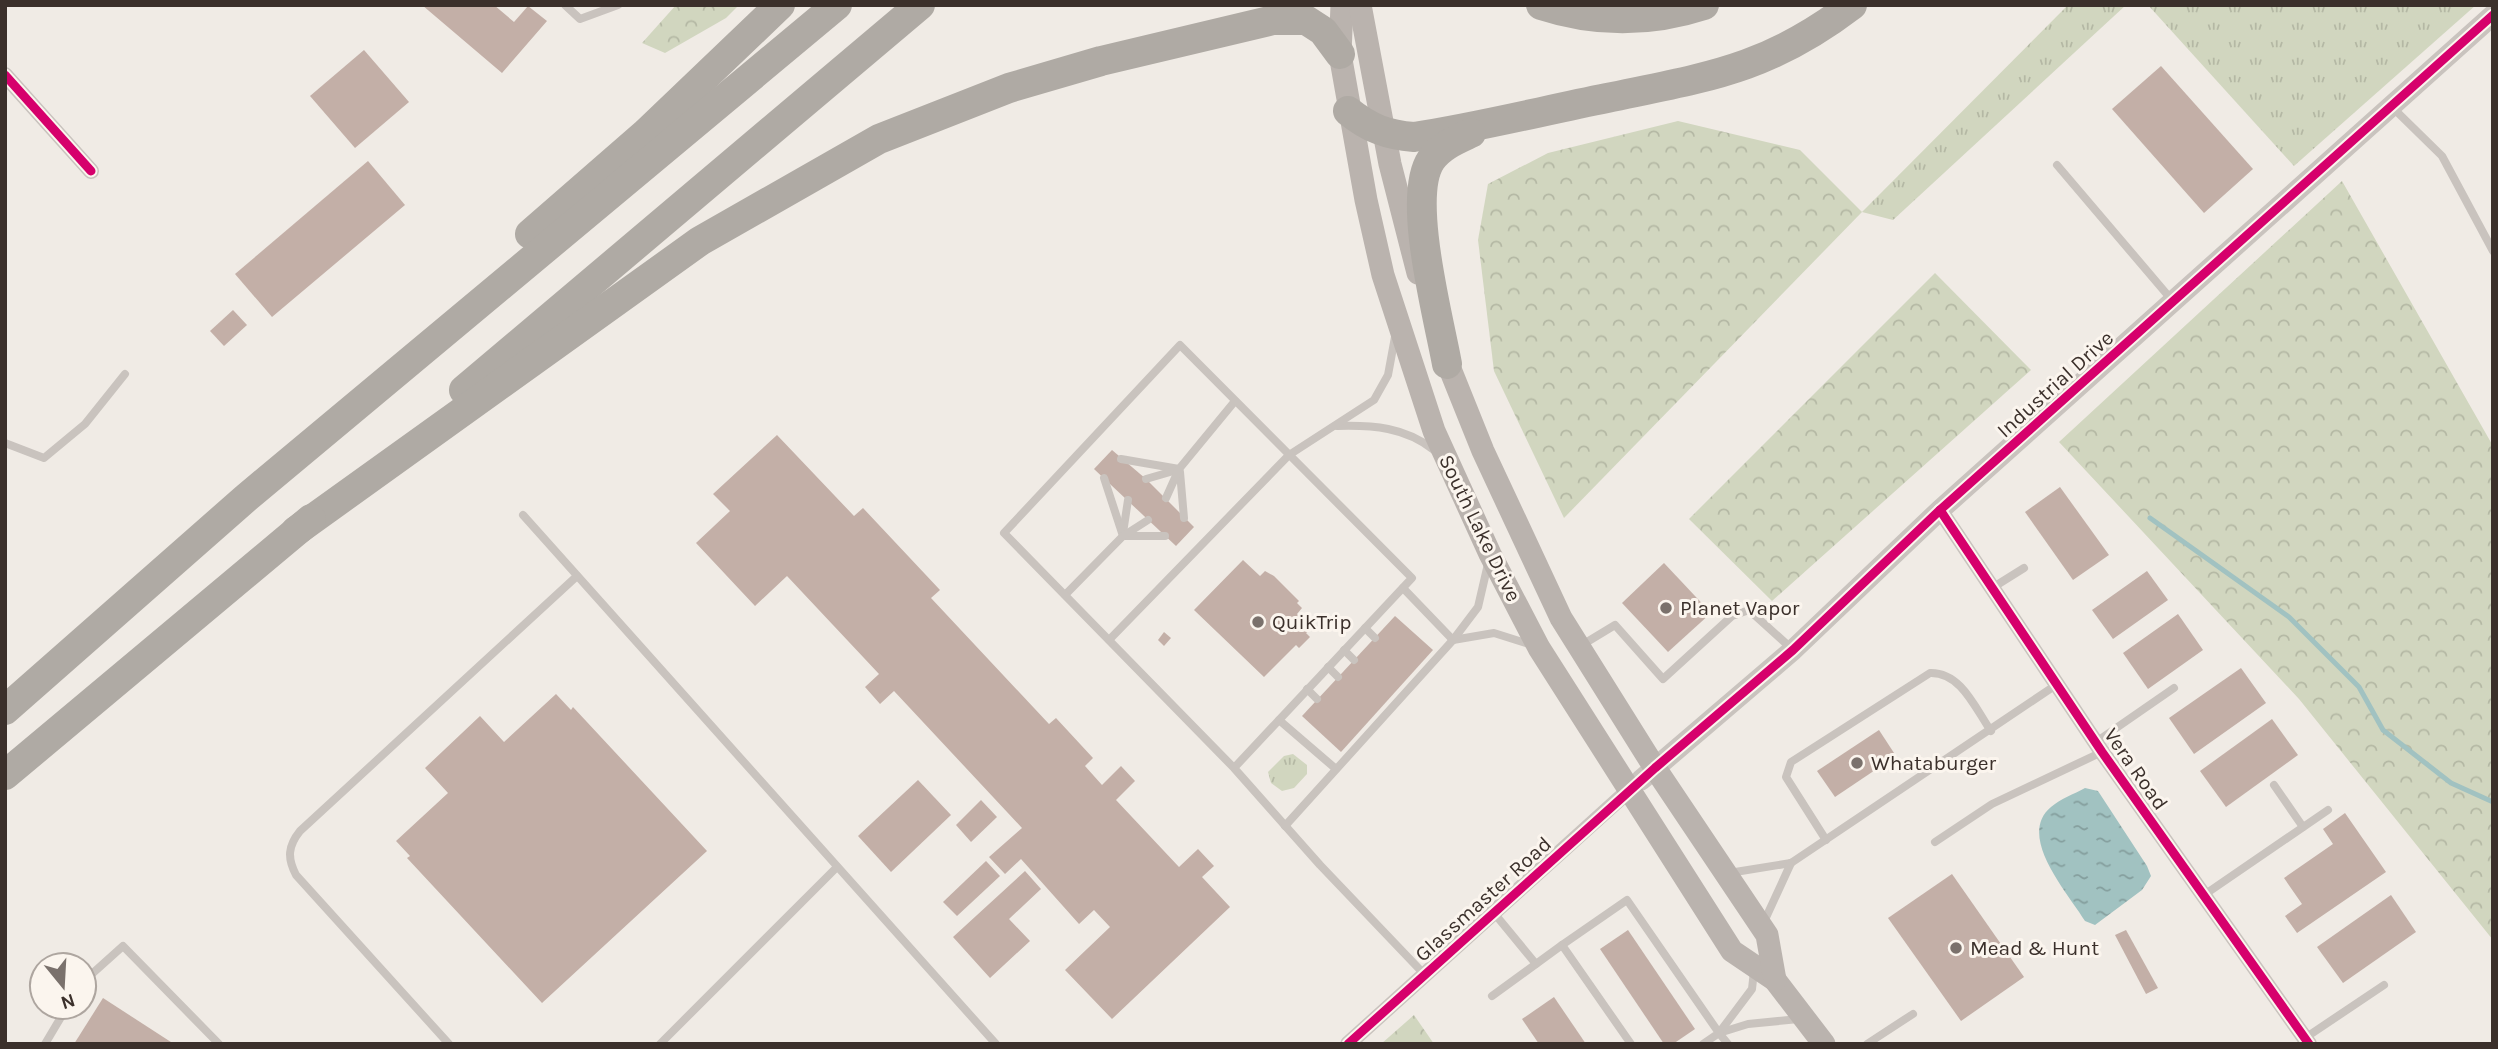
<svg xmlns="http://www.w3.org/2000/svg" width="2498" height="1049" viewBox="0 0 2498 1049" font-family="Karla,sans-serif">
<style>
.grass{fill:url(#grass-tufts)}
.forest{fill:url(#forest-crowns)}
.water{fill:url(#water-ripples)}
.lines{fill:none;stroke-linecap:round;stroke-linejoin:round}
.stream{stroke:#a1c2c1;stroke-width:5}
.building{fill:#c3afa7}
.service{stroke:#c9c3be;stroke-width:8}
.minor{stroke:#c9c3be;stroke-width:16}
.tertiary{stroke:#c9c3be;stroke-width:21}
.secondary{stroke:#bab3ae;stroke-width:23}
.motorway{stroke:#afaaa4;stroke-width:30}
.cycleway-casing{stroke:#fbf5ee;stroke-width:13}
.cycleway{stroke:#d6006c;stroke-width:9}
.poi-dot{fill:#7a716c;stroke:#fbf5ee;stroke-width:2.5}
.labels{text-anchor:middle;dominant-baseline:central;stroke-width:6;stroke-linejoin:round;paint-order:stroke}
.street-label{font-size:21px;fill:#3b302b;stroke:#fbf5ee}
.poi-label{font-size:21px;fill:#3b302b;stroke:#fbf5ee;text-anchor:start}
</style>
<defs>
<pattern id="grass-tufts" width="24" height="20" patternUnits="userSpaceOnUse" patternTransform="scale(1.75)"><rect width="24" height="20" fill="#d1d6bf"/><path d="M3 7l-1-3M5 7V3M7 7l1-3M15 17l-1-3M17 17v-4M19 17l1-3" fill="none" stroke="#b4b8a4"/></pattern>
<pattern id="forest-crowns" width="20" height="18" patternUnits="userSpaceOnUse" patternTransform="scale(1.75)"><rect width="20" height="18" fill="#d1d6bf"/><path d="M2 6a3 3 0 1 1 6 0M12 15a3 3 0 1 1 6 0" fill="none" stroke="#b4b8a4"/></pattern>
<pattern id="water-ripples" width="26" height="14" patternUnits="userSpaceOnUse" patternTransform="scale(1.75)"><rect width="26" height="14" fill="#a1c2c1"/><path d="M2 4q2-2 4 0t4 0M15 11q2-2 4 0t4 0" fill="none" stroke="#849e9d"/></pattern>
</defs>
<rect width="100%" height="100%" fill="#f0ebe5"/>
<!-- grass -->
<g class="grass">
<path d="M2068,5H2126L1893,220L1862,212Z"/>
<path d="M2148,5H2476L2294,166Z"/>
<path d="M1293,754L1307,765V774L1294,788L1282,791L1271,783L1268,772L1284,756Z"/>
</g>
<!-- forest -->
<g class="forest">
<path d="M676,5H739L726,18L665,53L642,43Z"/>
<path d="M1678,121L1800,150L1862,212L1564,518L1494,371L1478,240L1488,184L1548,153Z"/>
<path d="M2342,181L2493,446V940L2299,699L2059,442Z"/>
<path d="M1935,273L2031,370L1772,601L1689,519Z"/>
<path d="M1414,1015L1434,1044H1381Z"/>
</g>
<!-- water -->
<path class="water" d="M2085,788L2098,791L2147,866L2151,876L2142,890L2095,925L2085,921C2068,893 2016,836 2051,807C2060,799 2074,794 2085,788Z"/>
<g class="lines">
<!-- stream -->
<path class="stream" d="M2150,518L2289,617L2359,687L2383,730L2451,783L2493,802"/>
</g>
<!-- building -->
<g class="building">
<path d="M422,5H494L514,22L528,6L547,21L502,73Z"/>
<path d="M364,50L409,102L355,148L310,96Z"/>
<path d="M2161,66L2253,169L2204,213L2112,109Z"/>
<path d="M368,161L405,205L272,317L235,274Z"/>
<path d="M233,310L247,325L224,346L210,331Z"/>
<path d="M777,435L854,516L863,508L940,590L931,598L1049,724L1056,718L1093,758L1085,766L1102,785L1121,766L1135,781L1116,800L1179,867L1198,849L1214,866L1202,877L1230,907L1112,1019L1065,970L1110,927L1094,910L1079,924L1021,859L1005,874L989,857L1022,828L894,691L880,704L865,687L879,674L787,576L755,606L696,543L730,511L713,494Z"/>
<path d="M1112,450L1146,479L1194,527L1176,546L1094,469Z"/>
<path d="M2060,487L2109,555L2073,580L2025,512Z"/>
<path d="M1243,560L1260,576L1265,571L1274,576L1299,601L1297,603L1302,608L1297,614L1312,628L1306,633L1310,637L1299,648L1296,645L1264,677L1194,610Z"/>
<path d="M1664,563L1711,613L1668,652L1622,603Z"/>
<path d="M2147,571L2168,600L2113,639L2092,610Z"/>
<path d="M2178,614L2203,650L2148,689L2123,653Z"/>
<path d="M1395,616L1433,650L1341,752L1302,716Z"/>
<path d="M1164,632L1171,638L1164,646L1158,640Z"/>
<path d="M2241,668L2266,703L2194,754L2169,718Z"/>
<path d="M556,694L571,710L573,707L707,851L542,1003L407,858L410,856L396,841L448,793L425,768L480,716L504,742Z"/>
<path d="M2272,719L2298,755L2226,807L2200,771Z"/>
<path d="M1879,730L1896,756L1835,797L1817,771Z"/>
<path d="M918,780L951,815L891,872L858,836Z"/>
<path d="M981,800L997,817L971,842L956,825Z"/>
<path d="M2345,813L2386,872L2297,933L2285,916L2302,904L2284,878L2333,844L2323,829Z"/>
<path d="M986,861L1000,876L957,916L943,902Z"/>
<path d="M1025,871L1041,889L1009,919L1030,941L990,978L953,937Z"/>
<path d="M1952,874L2024,977L1961,1021L1888,918Z"/>
<path d="M2391,895L2416,932L2343,983L2317,947Z"/>
<path d="M1628,930L1695,1029L1673,1044H1664L1600,949Z"/>
<path d="M2126,930L2158,988L2146,994L2115,935Z"/>
<path d="M1554,997L1586,1044H1539L1522,1019Z"/>
<path d="M103,998L174,1044H74Z"/>
</g>
<g class="lines">
<!-- service -->
<g class="service">
<path d="M565,5L580,19L618,5"/>
<path d="M2391,106L2442,156L2493,251"/>
<path d="M2057,165L2171,299"/>
<path d="M1337,426C1373,425 1405,427 1434,450"/>
<path d="M5,443L44,458L85,424L125,374"/>
<path d="M1121,459L1179,469"/>
<path d="M1180,472L1184,518"/>
<path d="M1104,478L1123,536"/>
<path d="M1146,479L1177,470"/>
<path d="M1166,498L1179,469L1235,401"/>
<path d="M523,515L996,1044"/>
<path d="M1123,533L1128,500"/>
<path d="M1123,536H1165"/>
<path d="M1403,588L1453,640"/>
<path d="M1992,588L2024,568"/>
<path d="M1065,595L1123,536L1148,520"/>
<path d="M1365,628L1375,638"/>
<path d="M1109,640L1289,455L1374,400L1388,375L1395,337"/>
<path d="M1453,640L1494,633L1532,645"/>
<path d="M1582,645L1615,625L1663,679L1732,616L1749,610L1791,648"/>
<path d="M1344,650L1354,660"/>
<path d="M1328,667L1338,677"/>
<path d="M1307,689L1317,699"/>
<path d="M1279,720L1336,769"/>
<path d="M2096,742L2174,688"/>
<path d="M1234,768L1412,578L1180,345L1004,533L1234,768L1320,865L1425,975"/>
<path d="M2274,785L2303,827"/>
<path d="M1285,826L1453,640L1478,607L1488,564"/>
<path d="M1826,840L1786,777L1791,762L1930,673C1961,672 1975,708 1991,731"/>
<path d="M1935,842L1992,804L2102,752"/>
<path d="M1729,873L1791,863L2059,683"/>
<path d="M2204,895L2328,810"/>
<path d="M1494,913L1536,964"/>
<path d="M1763,924L1791,863"/>
<path d="M84,981L123,946L219,1044"/>
<path d="M1492,996L1562,945"/>
<path d="M1719,1033L1748,1024L1799,1019"/>
<path d="M1719,1033L1752,989L1754,971"/>
<path d="M1719,1033L1728,1044"/>
<path d="M2305,1038L2384,985"/>
<path d="M45,1044L67,1007"/>
<path d="M449,1044L296,875C287,858 288,846 300,831L577,576"/>
<path d="M660,1044L837,867"/>
<path d="M1631,1044L1562,945L1627,900L1719,1033L1703,1044"/>
<path d="M1867,1044L1913,1014"/>
</g>
<!-- minor -->
<g class="minor">
<path d="M5,75L91,171"/>
<path d="M1940,510L2102,752L2309,1044"/>
<path d="M1348,1044L1637,783"/>
</g>
<!-- tertiary -->
<path class="tertiary" d="M1641,780L1793,650L1940,510L2493,15"/>
<!-- secondary -->
<g class="secondary">
<path d="M1342,5L1340,54L1366,200L1383,275L1434,431L1490,554L1539,648L1732,951L1775,980L1824,1044"/>
<path d="M1360,5L1390,164L1418,273"/>
<path d="M1442,349L1483,451L1561,618L1655,768L1767,935L1775,980"/>
</g>
<!-- motorway -->
<g class="motorway">
<path d="M1541,5C1596,23 1649,23 1704,5"/>
<path d="M1348,111C1369,128 1387,135 1414,137C1479,127 1542,111 1607,98C1707,77 1767,70 1852,5"/>
<path d="M530,234L646,133L780,5"/>
<path d="M1447,364C1439,319 1406,197 1431,160C1441,146 1456,140 1471,133"/>
<path d="M464,390L920,5"/>
<path d="M296,531L700,241L879,139L1009,88L1101,61L1273,20H1306L1323,31L1340,54"/>
<path d="M5,710L246,498L837,5"/>
<path d="M5,775L311,519"/>
</g>
<defs>
<g id="cycleway">
<path d="M5,75L91,171"/>
<path d="M1940,510L2102,752L2309,1044"/>
<path d="M1348,1044L1655,768L1793,650L1940,510L2493,15"/>
</g>
</defs>
<!-- cycleway casing -->
<use href="#cycleway" class="cycleway-casing"/>
<!-- cycleway -->
<use href="#cycleway" class="cycleway"/>
</g>
<!-- markers -->
<g class="poi-dot">
<circle cx="1666" cy="608" r="7"/>
<circle cx="1258" cy="622" r="7"/>
<circle cx="1857" cy="763" r="7"/>
<circle cx="1956" cy="948" r="7"/>
</g>
<g class="labels">
<!-- street labels -->
<g class="street-label">
<text transform="translate(2055 384) rotate(-42)">Industrial Drive</text>
<text transform="translate(1480 528) rotate(64)">South Lake Drive</text>
<text transform="translate(2136 769) rotate(55)">Vera Road</text>
<text transform="translate(1483 899) rotate(-42)">Glassmaster Road</text>
</g>
<!-- poi labels -->
<g class="poi-label">
<text x="1680" y="608">Planet Vapor</text>
<text x="1272" y="622">QuikTrip</text>
<text x="1871" y="763">Whataburger</text>
<text x="1970" y="948">Mead &amp; Hunt</text>
</g>
</g>
<!-- border -->
<rect width="2498" height="1049" fill="none" stroke="#3b302b" stroke-width="14"/>
<!-- north arrow -->
<g transform="translate(63 986) rotate(162)"><circle r="33" fill="#fbf5ee" stroke="#aea6a0" stroke-width="2"/>
<path d="M0-5L12 26L0 18L-12 26Z" fill="#7a716c"/>
<text y="-10" font-size="19" font-weight="bold" text-anchor="middle" fill="#3b302b">N</text>
</g>
</svg>
